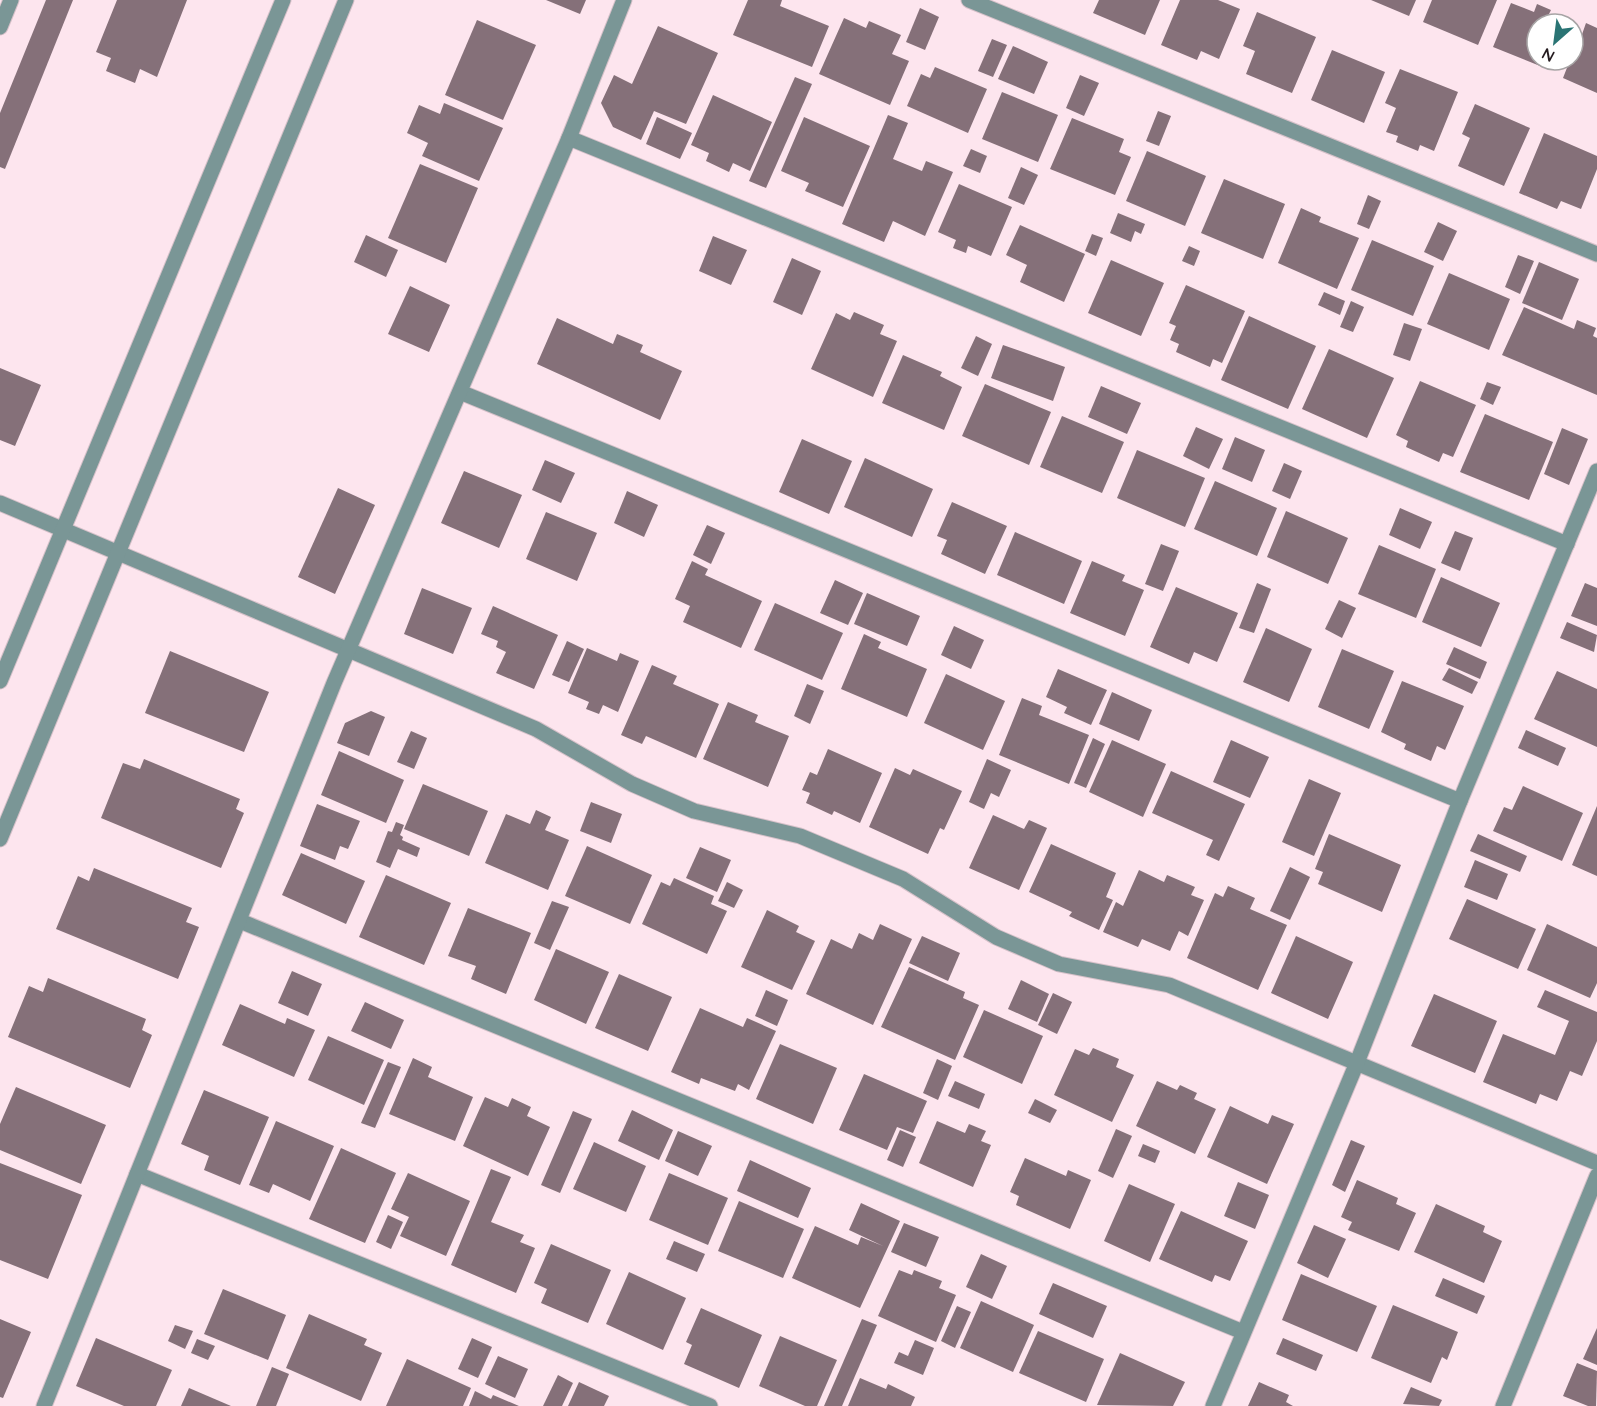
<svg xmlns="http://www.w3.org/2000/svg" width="1597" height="1406" viewBox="0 0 1597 1406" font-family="Quicksand,sans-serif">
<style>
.building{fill:#857079}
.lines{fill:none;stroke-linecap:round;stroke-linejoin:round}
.minor-casing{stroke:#d6c1c9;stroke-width:17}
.tertiary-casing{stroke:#d6c1c9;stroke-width:17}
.minor{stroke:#7a9696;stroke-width:15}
.tertiary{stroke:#7a9696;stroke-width:15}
</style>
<rect width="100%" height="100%" fill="#fde5ee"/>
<!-- building -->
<g class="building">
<path d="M46,0H73L5,169L0,167V113Z"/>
<path d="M117,0H187L157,77L140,69L135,83L106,71L111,58L96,52Z"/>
<path d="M546,0H586L580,14Z"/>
<path d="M748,0H782L780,6L829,26L812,67L733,35Z"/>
<path d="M1099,0H1160L1145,35L1093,13Z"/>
<path d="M1180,0H1218L1240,9L1219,59L1201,51L1197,60L1161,45Z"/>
<path d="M1371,0H1416L1409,16Z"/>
<path d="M1432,0H1497L1478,45L1423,22Z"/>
<path d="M1511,3L1534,12L1537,4L1551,10L1547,18L1562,24H1537V60H1554L1550,70L1493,47Z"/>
<path d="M920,8L939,17L925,50L906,42Z"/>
<path d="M1257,12L1316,37L1292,93L1246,74L1255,51L1243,46Z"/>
<path d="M844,18L866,28L869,21L901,35L892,54L909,61L890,105L819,74Z"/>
<path d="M477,20L536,45L503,120L445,95Z"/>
<path d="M1586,23L1597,28V93L1563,78L1570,60H1573Z"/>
<path d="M658,26L718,53L686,124L654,111L641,140L613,127L601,103L614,75L632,84Z"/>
<path d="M992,39L1007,45L993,77L978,71Z"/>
<path d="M1013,46L1048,62L1034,94L998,79Z"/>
<path d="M1332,50L1385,72L1364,123L1311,100Z"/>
<path d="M935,67L987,89L968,133L907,106L921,74L930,78Z"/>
<path d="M1400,69L1458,92L1434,151L1420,145L1418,151L1396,142L1398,136L1386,132L1396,108L1385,103Z"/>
<path d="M1080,75L1099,83L1084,116L1066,108Z"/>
<path d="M795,77L812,84L766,188L749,181Z"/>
<path d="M1002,92L1058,115L1038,162L982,139Z"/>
<path d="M713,95L772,122L750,171L733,163L729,172L706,161L709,153L691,145Z"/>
<path d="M444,103L503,128L479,181L422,156L428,143L407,133L419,105L440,114Z"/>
<path d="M1475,104L1530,128L1504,186L1458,166L1470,138L1462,134Z"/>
<path d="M1158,111L1171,116L1159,146L1146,141Z"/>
<path d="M888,115L908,123L893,159L922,171L926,161L953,172L925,236L893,221L884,242L842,224Z"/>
<path d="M657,117L692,133L680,159L646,144Z"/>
<path d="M804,117L870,146L843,207L805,191L809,183L781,171Z"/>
<path d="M1072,118L1124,139L1119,152L1131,157L1115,195L1050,169Z"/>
<path d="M1544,133L1597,156V169L1581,209L1561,201L1557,209L1519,193Z"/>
<path d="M971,149L987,156L980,173L963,166Z"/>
<path d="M1147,151L1206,176L1185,226L1126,201Z"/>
<path d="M420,164L478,188L446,263L388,238Z"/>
<path d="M1021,167L1038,175L1024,205L1008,198Z"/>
<path d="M1224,179L1285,204L1263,259L1201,233Z"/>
<path d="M959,184L1012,207L991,256L968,246L966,253L953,248L956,240L938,232Z"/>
<path d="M1368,195L1381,201L1369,229L1357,224Z"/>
<path d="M1301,208L1321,217L1319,222L1359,238L1337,289L1278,263Z"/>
<path d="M1118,213L1145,224L1141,234L1135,231L1131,242L1110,233Z"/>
<path d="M1438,222L1457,231L1443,261L1424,252Z"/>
<path d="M1020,225L1085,254L1064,302L1020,282L1027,265L1006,255Z"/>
<path d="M1092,234L1103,238L1096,256L1085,251Z"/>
<path d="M366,235L398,250L386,277L354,262Z"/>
<path d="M713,236L747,250L731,285L699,271Z"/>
<path d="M1372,240L1434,266L1413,316L1351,290Z"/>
<path d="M1189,246L1200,251L1194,266L1182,261Z"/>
<path d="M1518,255L1534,261L1520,294L1505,287Z"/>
<path d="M792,258L821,271L802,315L773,302Z"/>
<path d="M1111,260L1164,283L1141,336L1088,313Z"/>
<path d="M1539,262L1579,279L1562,320L1522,303Z"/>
<path d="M1449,273L1510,299L1489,350L1427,324Z"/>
<path d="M1186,285L1245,311L1222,363L1213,359L1210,367L1176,352L1179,344L1170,340L1176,326L1169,323Z"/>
<path d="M410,286L450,305L429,352L388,334Z"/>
<path d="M1324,292L1345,301L1340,315L1318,305Z"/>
<path d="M1351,301L1364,307L1353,332L1340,327Z"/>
<path d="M1524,307L1574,329L1577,320L1596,328L1593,336L1597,338V395L1502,355Z"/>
<path d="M854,312L884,325L880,334L897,341L873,397L811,369L836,313L850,320Z"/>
<path d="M1249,316L1316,346L1288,409L1221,380Z"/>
<path d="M557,318L613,344L617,334L643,345L640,352L682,371L660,420L537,364Z"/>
<path d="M1404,323L1422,329L1410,361L1393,355Z"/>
<path d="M976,336L992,344L978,376L961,368Z"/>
<path d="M1003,345L1065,367L1053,401L991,378Z"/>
<path d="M1329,349L1394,378L1367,438L1302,409Z"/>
<path d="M903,355L942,372L940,376L962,387L944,430L882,403Z"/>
<path d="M0,368L41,385L15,446L0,440Z"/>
<path d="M1420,381L1476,405L1453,457L1443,453L1439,462L1406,447L1408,441L1396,435Z"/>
<path d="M1487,382L1501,387L1493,405L1480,399Z"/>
<path d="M985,384L1051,412L1029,465L962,436Z"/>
<path d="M1101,386L1141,403L1127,434L1088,417Z"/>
<path d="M1485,414L1553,442L1529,500L1460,472Z"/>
<path d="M1062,416L1124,442L1102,493L1040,467Z"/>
<path d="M1196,427L1223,439L1209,469L1183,456Z"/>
<path d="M1562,428L1588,439L1569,485L1544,474Z"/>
<path d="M1235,437L1265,450L1252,482L1222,469Z"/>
<path d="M802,439L852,461L829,514L779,492Z"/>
<path d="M1137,450L1205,478L1185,527L1117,498Z"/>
<path d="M865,458L933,489L912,537L844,507Z"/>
<path d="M545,460L575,473L561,503L532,490Z"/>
<path d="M1284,463L1302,471L1290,499L1272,491Z"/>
<path d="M464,471L522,495L499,548L441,523Z"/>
<path d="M1215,481L1277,508L1257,556L1194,529Z"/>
<path d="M338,488L375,505L335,594L298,577Z"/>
<path d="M627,491L658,505L644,537L614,523Z"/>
<path d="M952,502L1007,526L985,574L941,554L947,540L937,536Z"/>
<path d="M1400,508L1432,522L1420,549L1389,535Z"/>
<path d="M1286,511L1348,538L1328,584L1267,557Z"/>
<path d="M546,512L597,533L577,581L526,559Z"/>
<path d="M707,525L725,533L711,564L693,555Z"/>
<path d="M1455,531L1473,538L1460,571L1441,563Z"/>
<path d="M1015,532L1082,561L1064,604L997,575Z"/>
<path d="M1161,544L1179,551L1163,591L1145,584Z"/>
<path d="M1379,545L1436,569L1416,618L1358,594Z"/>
<path d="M692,561L708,569L705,575L762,601L741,648L683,622L690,606L675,599Z"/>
<path d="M1092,561L1125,575L1122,581L1144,590L1125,636L1070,613Z"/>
<path d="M1441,577L1500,603L1481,647L1422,622Z"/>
<path d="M835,580L863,593L848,625L820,613Z"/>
<path d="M1257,583L1271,589L1254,633L1239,628Z"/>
<path d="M1585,583L1597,588V626L1571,616Z"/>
<path d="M1176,587L1238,613L1217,662L1194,652L1189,664L1150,647Z"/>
<path d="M422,588L472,608L453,654L404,634Z"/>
<path d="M867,593L920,616L907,646L854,624Z"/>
<path d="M1339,600L1356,608L1342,638L1325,629Z"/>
<path d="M775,603L843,633L822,680L754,650Z"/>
<path d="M493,606L558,635L534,689L496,673L506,652L496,647L498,641L481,634Z"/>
<path d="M1567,622L1597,635L1594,652L1560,638Z"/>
<path d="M954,626L984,640L971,669L941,655Z"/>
<path d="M1266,628L1312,649L1289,702L1243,682Z"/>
<path d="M864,634L881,642L878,648L927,669L907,717L841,689Z"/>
<path d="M567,641L584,649L569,682L552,675Z"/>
<path d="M1454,647L1487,662L1480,679L1446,664Z"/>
<path d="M587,648L617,661L620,653L639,661L618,712L603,705L599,714L586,709L589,702L568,693Z"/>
<path d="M1342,649L1394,671L1369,729L1318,707Z"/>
<path d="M170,651L269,692L244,752L145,713Z"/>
<path d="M652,665L677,676L673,684L719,704L696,758L646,736L642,744L621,735Z"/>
<path d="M1449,668L1478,682L1472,694L1442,680Z"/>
<path d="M1058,669L1107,690L1091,725L1064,713L1067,707L1046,697Z"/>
<path d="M1557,671L1597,689V747L1534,719Z"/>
<path d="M946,674L1005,701L983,750L924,723Z"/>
<path d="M1402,681L1464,706L1445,750L1437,746L1431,761L1404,749L1406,744L1381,732Z"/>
<path d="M807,684L824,691L810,724L794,716Z"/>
<path d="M1112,692L1152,710L1139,741L1099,724Z"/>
<path d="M1022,698L1042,706L1039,715L1089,735L1069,784L999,755Z"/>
<path d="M728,702L758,715L755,722L789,736L768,787L703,759Z"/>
<path d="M371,711L385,717L369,756L337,743L345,723Z"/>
<path d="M1526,730L1566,748L1558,766L1518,748Z"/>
<path d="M411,731L427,738L414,769L397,762Z"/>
<path d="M1093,738L1105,744L1086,788L1074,783Z"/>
<path d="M1112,740L1166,764L1143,817L1089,792Z"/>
<path d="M1231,740L1269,757L1250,798L1213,782Z"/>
<path d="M828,749L882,773L860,823L834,811L832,815L806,803L810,793L802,790L810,772L817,775Z"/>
<path d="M339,751L404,780L386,823L321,795Z"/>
<path d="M144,759L240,799L236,809L244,813L221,868L101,818L123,763L140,769Z"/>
<path d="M987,759L1011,770L999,797L991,793L984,809L969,802Z"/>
<path d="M895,768L910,775L913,769L962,791L944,830L940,828L928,854L869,827Z"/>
<path d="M1171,771L1245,804L1219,861L1206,855L1213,840L1152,813Z"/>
<path d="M1309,779L1341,793L1314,856L1282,842Z"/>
<path d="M423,784L488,811L469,856L404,829Z"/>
<path d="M1523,786L1583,813L1562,861L1493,831L1504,807L1512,810Z"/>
<path d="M591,802L622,814L611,843L580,831Z"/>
<path d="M317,804L360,821L348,849L340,846L335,860L300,846Z"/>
<path d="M1597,806V876L1572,865Z"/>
<path d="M536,810L551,817L545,830L569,840L548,890L485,863L506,814L530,824Z"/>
<path d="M993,815L1024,829L1029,820L1047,828L1019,890L969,868Z"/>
<path d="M396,822L404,825L400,835L403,837L402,840L420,848L417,857L398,849L390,868L376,862L388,831L392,832Z"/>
<path d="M1329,834L1401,865L1382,912L1318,884L1323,872L1315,869Z"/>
<path d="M1478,834L1527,856L1520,872L1470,851Z"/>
<path d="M1051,844L1116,873L1106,897L1113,900L1099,930L1069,916L1072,912L1029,892Z"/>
<path d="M587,846L652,875L630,924L565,896Z"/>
<path d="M700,847L731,860L717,892L686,878Z"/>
<path d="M301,853L365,881L346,924L282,895Z"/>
<path d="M1475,860L1508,874L1497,900L1464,887Z"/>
<path d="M1290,867L1310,877L1290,920L1270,911Z"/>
<path d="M94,868L192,908L186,922L199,927L178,979L56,929L78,876L89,881Z"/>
<path d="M1139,870L1164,882L1167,875L1195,887L1191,895L1204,900L1188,936L1179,931L1170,951L1142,939L1138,947L1103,932L1116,902L1123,906Z"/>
<path d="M386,875L451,903L424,965L359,937Z"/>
<path d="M674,878L714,896L711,904L727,911L707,954L642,924L661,882L670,886Z"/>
<path d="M727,882L743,890L734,908L718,901Z"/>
<path d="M1228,886L1255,898L1250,909L1287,925L1258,990L1187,958L1215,893L1223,897Z"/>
<path d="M1467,899L1536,929L1518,969L1449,939Z"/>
<path d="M552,901L569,907L550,950L534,943Z"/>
<path d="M468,908L531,933L506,994L471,979L476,966L448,956Z"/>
<path d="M767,910L799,926L796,932L815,941L792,990L741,967Z"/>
<path d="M880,924L912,939L873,1025L806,994L831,939L852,949L859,933L873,940Z"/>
<path d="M1547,924L1597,947V983L1590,998L1527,970Z"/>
<path d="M922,936L960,953L948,981L909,963Z"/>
<path d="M1296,936L1353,962L1328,1019L1271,993Z"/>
<path d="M556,949L609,972L586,1024L534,1000Z"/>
<path d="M909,967L965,992L963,998L979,1005L955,1060L881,1027Z"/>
<path d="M292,971L322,984L308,1016L278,1003Z"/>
<path d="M619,974L672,997L648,1051L595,1028Z"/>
<path d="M48,978L146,1019L142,1030L152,1035L130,1088L8,1037L29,986L43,992Z"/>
<path d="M1021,980L1049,994L1037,1022L1008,1009Z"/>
<path d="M766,990L788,1000L777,1026L755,1016Z"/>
<path d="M1545,990L1597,1012V1041L1582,1076L1570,1071L1557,1101L1540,1094L1536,1104L1483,1082L1503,1034L1555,1055L1569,1021L1537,1007Z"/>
<path d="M1053,993L1072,1002L1057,1034L1038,1025Z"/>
<path d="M1434,994L1497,1021L1475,1073L1411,1046Z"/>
<path d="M365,1002L404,1020L391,1049L351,1031Z"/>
<path d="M240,1004L285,1024L287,1018L315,1030L294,1077L222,1045Z"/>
<path d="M700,1008L743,1027L747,1018L776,1031L749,1090L738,1084L735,1091L701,1078L699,1084L671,1072Z"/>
<path d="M984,1010L1043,1036L1022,1084L963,1057Z"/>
<path d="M328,1036L384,1060L364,1105L308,1080Z"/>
<path d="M780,1044L837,1068L813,1124L756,1099Z"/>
<path d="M1093,1048L1119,1059L1116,1067L1134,1075L1112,1122L1054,1095L1075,1049L1089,1055Z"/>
<path d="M413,1058L432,1067L428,1077L473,1097L455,1141L389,1114Z"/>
<path d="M937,1059L952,1066L938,1100L923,1093Z"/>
<path d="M388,1062L401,1067L375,1128L361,1123Z"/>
<path d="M864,1074L927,1101L913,1133L897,1127L887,1150L839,1130Z"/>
<path d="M955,1081L985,1094L979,1109L948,1096Z"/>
<path d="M1157,1081L1177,1090L1180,1085L1197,1093L1194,1099L1216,1109L1195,1154L1136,1126Z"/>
<path d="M16,1087L106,1125L81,1184L0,1150V1124Z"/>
<path d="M204,1090L269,1117L240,1185L204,1170L209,1156L181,1144Z"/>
<path d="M485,1097L508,1107L512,1098L531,1107L527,1116L550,1127L528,1176L463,1146Z"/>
<path d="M1035,1099L1057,1110L1050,1123L1028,1113Z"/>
<path d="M1230,1106L1268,1124L1272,1115L1294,1124L1267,1184L1207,1157Z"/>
<path d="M632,1110L673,1130L659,1160L618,1141Z"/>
<path d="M573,1111L592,1119L560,1193L541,1185Z"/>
<path d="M276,1121L334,1146L310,1201L273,1184L269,1193L249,1185Z"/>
<path d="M937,1121L965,1133L969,1124L986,1131L981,1141L991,1145L973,1187L919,1163Z"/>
<path d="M1116,1129L1132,1136L1113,1178L1098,1171Z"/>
<path d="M900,1130L916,1137L903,1167L887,1160Z"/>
<path d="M678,1131L712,1146L698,1176L665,1161Z"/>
<path d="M1351,1140L1365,1146L1345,1192L1332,1185Z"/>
<path d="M594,1142L646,1166L626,1212L573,1189Z"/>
<path d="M1143,1144L1160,1151L1155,1163L1138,1156Z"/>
<path d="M341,1148L396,1173L365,1243L309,1219Z"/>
<path d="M1025,1158L1066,1176L1068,1170L1091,1180L1070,1229L1016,1205L1019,1196L1010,1192Z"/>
<path d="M750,1160L811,1188L798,1218L737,1191Z"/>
<path d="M0,1163L82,1195L48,1279L0,1260Z"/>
<path d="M491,1169L511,1177L491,1222L524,1235L520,1242L535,1248L516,1293L451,1265Z"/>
<path d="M408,1173L470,1201L446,1256L400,1236L409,1217L391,1209Z"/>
<path d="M669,1173L728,1198L708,1245L649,1220Z"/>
<path d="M1357,1180L1398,1198L1396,1204L1416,1213L1399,1251L1348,1230L1352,1222L1341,1217Z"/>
<path d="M1238,1182L1269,1195L1255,1229L1224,1216Z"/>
<path d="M1129,1184L1175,1204L1150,1262L1104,1241Z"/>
<path d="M739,1201L804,1229L783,1278L718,1251Z"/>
<path d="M861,1203L900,1221L860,1308L792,1278L815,1226L858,1245L861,1237L883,1246L849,1230Z"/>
<path d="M1436,1204L1485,1226L1483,1232L1502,1241L1484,1283L1414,1252Z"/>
<path d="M1181,1211L1248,1241L1230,1281L1215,1275L1212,1282L1159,1259Z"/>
<path d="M388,1215L403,1222L391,1249L376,1242Z"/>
<path d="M904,1223L939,1237L926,1267L891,1252Z"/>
<path d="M1314,1225L1346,1239L1328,1278L1297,1263Z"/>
<path d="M674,1241L705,1254L697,1272L666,1259Z"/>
<path d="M551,1244L611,1270L588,1323L541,1303L547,1289L534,1283Z"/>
<path d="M981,1254L1007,1266L992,1299L966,1287Z"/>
<path d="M899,1270L912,1275L914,1270L942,1281L939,1288L956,1295L936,1342L878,1316Z"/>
<path d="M629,1272L686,1298L663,1350L606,1324Z"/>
<path d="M1301,1274L1377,1306L1357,1352L1282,1320Z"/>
<path d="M1443,1278L1485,1296L1477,1314L1435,1296Z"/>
<path d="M1053,1283L1107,1306L1093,1338L1039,1314Z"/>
<path d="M223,1289L286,1315L268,1360L204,1334Z"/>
<path d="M981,1301L1034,1325L1013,1372L960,1348Z"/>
<path d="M1393,1305L1458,1332L1447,1360L1442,1357L1431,1383L1371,1358Z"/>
<path d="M957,1306L971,1312L955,1348L941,1341Z"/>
<path d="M701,1308L762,1335L739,1388L684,1364L692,1345L686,1342Z"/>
<path d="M309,1314L367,1339L364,1345L382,1353L361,1401L286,1368Z"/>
<path d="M0,1319L31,1332L3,1398L0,1397Z"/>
<path d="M862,1319L877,1325L842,1406H824Z"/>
<path d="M175,1325L193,1331L185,1349L168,1341Z"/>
<path d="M1597,1328V1365L1583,1359Z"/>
<path d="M1038,1331L1104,1359L1086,1402L1019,1373Z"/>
<path d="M780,1336L837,1360L817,1406H805L759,1386Z"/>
<path d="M96,1338L172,1370L156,1406H124L76,1386Z"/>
<path d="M472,1338L492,1347L478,1378L458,1369Z"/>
<path d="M1283,1338L1323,1355L1316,1371L1276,1354Z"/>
<path d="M197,1339L215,1346L208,1360L191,1353Z"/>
<path d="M915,1340L934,1348L923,1375L894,1363L899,1352L908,1356Z"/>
<path d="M1120,1353L1185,1382L1173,1406L1097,1405Z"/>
<path d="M498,1356L528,1369L515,1398L485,1384Z"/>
<path d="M407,1359L471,1388L463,1406H386Z"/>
<path d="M1577,1363L1597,1371L1596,1406H1588L1563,1396Z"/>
<path d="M272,1367L289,1374L276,1406H256Z"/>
<path d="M558,1375L573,1383L562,1406H543Z"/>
<path d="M860,1378L886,1389L888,1384L915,1397L911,1406H848Z"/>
<path d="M579,1382L609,1396L604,1406H568Z"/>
<path d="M1259,1382L1289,1395L1286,1402L1293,1406H1248Z"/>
<path d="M1411,1387L1442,1400L1439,1406L1403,1404Z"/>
<path d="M189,1388L231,1406H181Z"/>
<path d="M475,1391L491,1399L493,1395L519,1406H469Z"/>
</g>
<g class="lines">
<defs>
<g id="minor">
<path d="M969,0L1597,254"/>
<path d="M0,27L11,0"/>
<path d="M569,138L1567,544"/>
<path d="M460,392L1460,801"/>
<path d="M0,503L536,729L632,784L694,811L800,836L903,879L996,937L1059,964L1169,985L1597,1163"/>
<path d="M240,921L1243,1332"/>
<path d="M137,1174L710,1406"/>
<path d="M44,1406L334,683L569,138L624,0"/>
<path d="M1213,1406L1356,1065L1460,801L1597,471"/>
</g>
<g id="tertiary">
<path d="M0,681L283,0"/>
<path d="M0,839L346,0"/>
<path d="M1503,1406L1597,1176"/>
</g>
</defs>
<!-- minor casing -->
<use href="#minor" class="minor-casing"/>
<!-- tertiary casing -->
<use href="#tertiary" class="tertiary-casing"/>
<!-- minor -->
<use href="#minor" class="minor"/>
<!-- tertiary -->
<use href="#tertiary" class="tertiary"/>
</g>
<!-- north arrow -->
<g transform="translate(1555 42) rotate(208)"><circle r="28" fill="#ffffff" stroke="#a7a4a5" stroke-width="1.5"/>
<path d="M0-4.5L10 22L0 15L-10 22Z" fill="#2a7474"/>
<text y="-9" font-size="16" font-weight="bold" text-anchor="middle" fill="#241b1f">N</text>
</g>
</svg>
